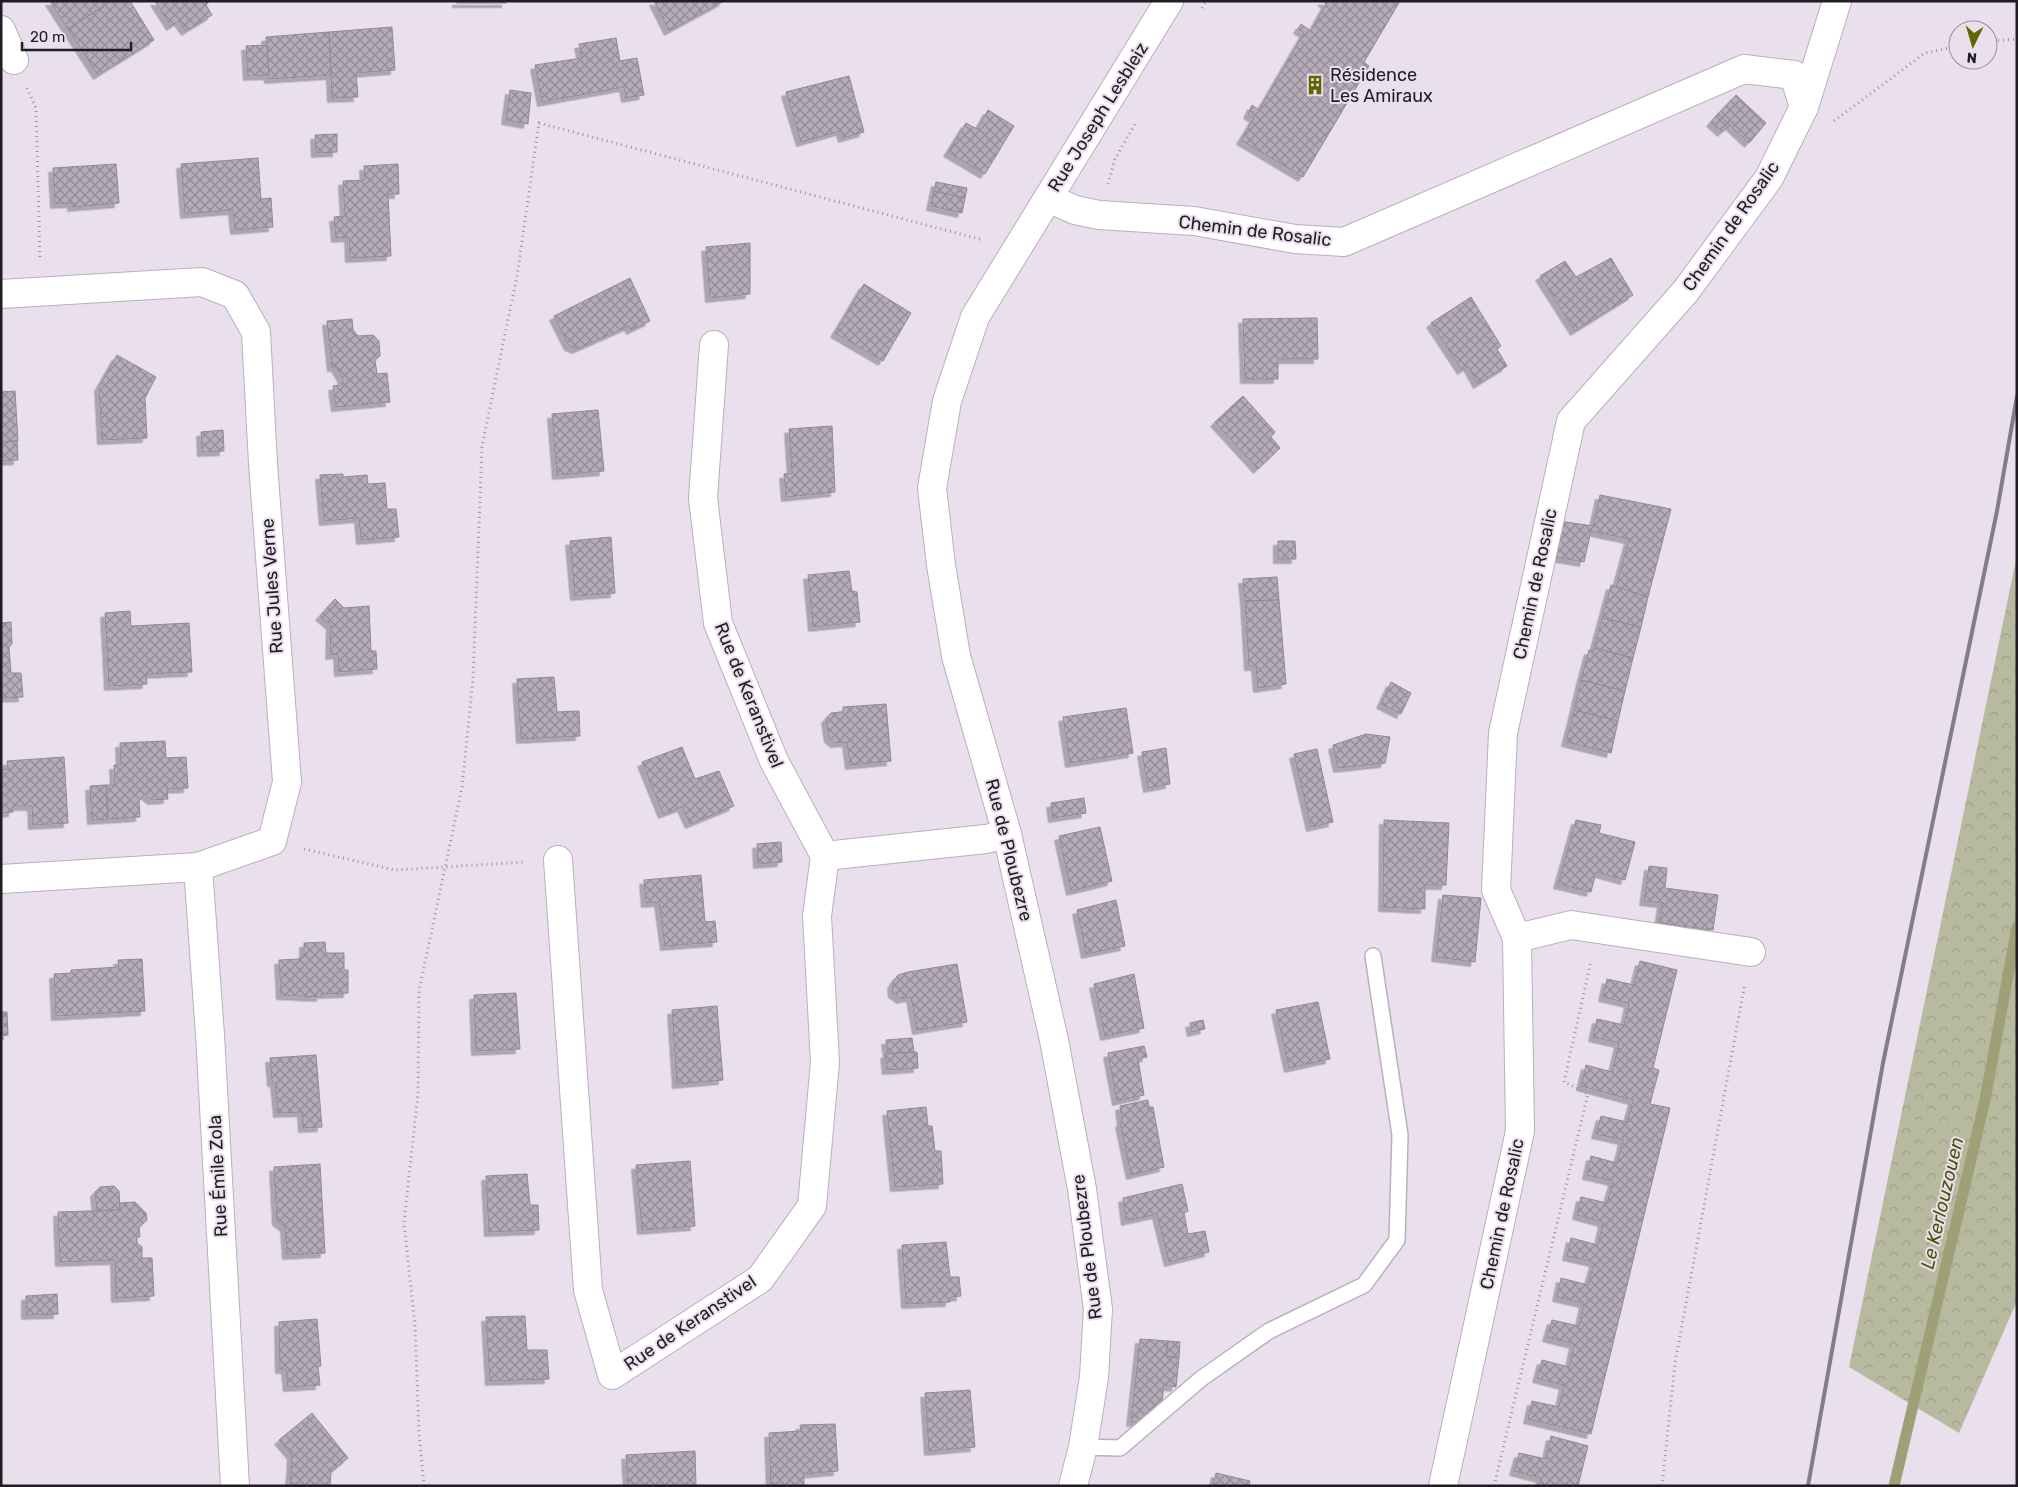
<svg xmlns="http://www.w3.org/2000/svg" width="2018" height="1487" viewBox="0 0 2018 1487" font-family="Rubik,sans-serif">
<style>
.forest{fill:url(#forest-crowns)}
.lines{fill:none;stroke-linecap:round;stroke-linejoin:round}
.stream{stroke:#9ea177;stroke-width:11}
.building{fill:url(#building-cross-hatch);stroke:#928996;filter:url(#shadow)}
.service-casing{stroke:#baafbd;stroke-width:18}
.minor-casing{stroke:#baafbd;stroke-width:30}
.secondary-casing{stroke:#baafbd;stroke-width:30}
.path{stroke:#9b939d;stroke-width:3;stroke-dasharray:1 4;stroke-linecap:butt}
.service{stroke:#fff;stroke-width:15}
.minor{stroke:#fff;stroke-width:28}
.secondary{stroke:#fff;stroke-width:28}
.rail{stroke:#847c86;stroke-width:4}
.labels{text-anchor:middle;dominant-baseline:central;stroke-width:4;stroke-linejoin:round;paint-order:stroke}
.poi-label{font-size:18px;fill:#201c21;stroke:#eadfed;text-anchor:start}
.street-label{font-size:18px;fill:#201c21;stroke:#eadfed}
.water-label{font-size:19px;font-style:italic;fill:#4e5008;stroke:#eadfed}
</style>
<defs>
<pattern id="forest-crowns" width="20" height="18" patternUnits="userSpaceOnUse" patternTransform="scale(1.25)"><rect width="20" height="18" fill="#b7ba9f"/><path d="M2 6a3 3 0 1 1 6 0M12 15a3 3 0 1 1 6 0" fill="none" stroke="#9d9f89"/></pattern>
<pattern id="building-cross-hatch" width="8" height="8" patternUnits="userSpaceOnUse" patternTransform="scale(1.25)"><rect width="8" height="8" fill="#b5abb9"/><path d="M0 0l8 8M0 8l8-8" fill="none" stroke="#938a96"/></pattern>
<filter id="shadow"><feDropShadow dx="-4.5" dy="4.5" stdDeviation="0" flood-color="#0004"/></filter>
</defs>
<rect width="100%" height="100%" fill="#eadfed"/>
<!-- forest -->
<path class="forest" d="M2017,555V1301L1959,1433L1849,1367Z"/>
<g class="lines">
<!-- stream -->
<path class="stream" d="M1894,1486L1985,1100L2017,927"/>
</g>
<!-- building -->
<g class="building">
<path d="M50,1H111L68,29Z"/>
<path d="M111,1H130L154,40L98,75L68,29Z"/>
<path d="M155,1H210L206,5L212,15L186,31L179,21L171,26Z"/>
<rect x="457" y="1" width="49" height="2"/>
<path d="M654,1H724L669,31Z"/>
<path d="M1322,1H1400L1364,62L1369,66L1303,177L1241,140L1254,118L1248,114L1252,105L1259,110L1304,33L1298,29L1301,24L1311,31L1326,4Z"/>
<path d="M392,27L395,70L356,73L358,97L332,98L329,32Z"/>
<path d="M329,32L331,75L269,79L266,37Z"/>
<path d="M616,38L620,61L637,58L644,95L626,98L624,87L542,102L535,65L582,58L579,44Z"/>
<path d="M267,45L269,75L248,76L246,46Z"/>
<path d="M849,76L864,132L843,138L841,131L801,142L786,92Z"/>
<path d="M510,90L531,93L528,124L506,120Z"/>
<path d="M1736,95L1766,123L1749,143L1718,114Z"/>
<path d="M988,110L1014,126L985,174L948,152L966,123L977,129Z"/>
<path d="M1718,114L1730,125L1722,132L1711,122Z"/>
<path d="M337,134V152L316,153L315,135Z"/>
<path d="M258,158L261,199L271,198L273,227L235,230L233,210L185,214L181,164Z"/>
<path d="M116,164L119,203L72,207V203L55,204L53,168Z"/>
<path d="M398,164L399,194H388L391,256L350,258L349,237L336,238L334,217L345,216L343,181L365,180L364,166Z"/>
<path d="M936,182L967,188L965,198L934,191Z"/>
<path d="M934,191L965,198L962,213L931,206Z"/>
<path d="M750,243V294L710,298L706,247Z"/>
<path d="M1611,258L1633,295L1575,331L1540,276L1565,261L1576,277Z"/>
<path d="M630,278L650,321L631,330L629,326L577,349L569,346L554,316Z"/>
<path d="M864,284L911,313L883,361L835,333Z"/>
<path d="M1471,297L1501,346L1497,349L1507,366L1478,384L1468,366L1462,370L1431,323Z"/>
<path d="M1317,318L1318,359H1278V379H1245L1243,319Z"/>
<path d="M352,319L353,330L358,336L373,335L379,341L380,356L375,360L377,374L387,373L390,402L336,407L333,386L343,385L342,377L336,367H332L327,321Z"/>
<path d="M117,355L156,377L145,398L147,438L102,440L99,387Z"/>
<path d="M15,391L18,441L1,442V392Z"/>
<path d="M1243,396L1275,432L1271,437L1280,448L1258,469L1215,422Z"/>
<path d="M598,410L604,471L557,475L552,414Z"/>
<path d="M832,426L835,492L786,497L784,474L792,473L789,429Z"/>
<path d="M223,430L224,451L202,452L201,432Z"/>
<path d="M17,441L18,460L1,461V442Z"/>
<path d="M343,474V477L367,475L368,484L385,483L387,509H396L399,537L361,540L359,518L324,521L320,475Z"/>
<path d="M1600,495L1671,509L1648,597L1616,587L1629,539L1591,531L1584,562L1555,557L1559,521L1593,526Z"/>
<path d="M611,537L615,593L575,596L570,541Z"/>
<path d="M1278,541H1295L1296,559H1278Z"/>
<path d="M849,571L852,591L857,592L860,622L813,627L808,575Z"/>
<path d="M1277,577L1279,600L1245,601L1243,579Z"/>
<path d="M1611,585L1648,597L1641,627L1602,618Z"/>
<path d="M335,599L344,608L369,606L371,651H376L377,669L339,672L338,654L330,655L331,625L320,616Z"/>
<path d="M1279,600L1286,684L1258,688L1256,666H1249L1245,601Z"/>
<path d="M130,611L131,626L189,623L192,672L146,674L147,684L109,686L105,613Z"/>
<path d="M1602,618L1641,627L1633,658L1594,648Z"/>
<path d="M11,622L12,644L9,647L11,673H21L23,697L1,698V623Z"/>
<path d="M1594,648L1633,658L1625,691L1581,680L1589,650L1594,651Z"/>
<path d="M554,677L557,712L579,711L580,736L521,739L517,679Z"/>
<path d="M1581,680L1625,691L1618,721L1574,710Z"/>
<path d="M1391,682L1411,693L1401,714L1381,704Z"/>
<path d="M886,704L891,761L850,765L847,742L835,743L829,738L826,719L831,713L843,712V707Z"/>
<path d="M1126,708L1133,753L1070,763L1063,717Z"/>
<path d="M1574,710L1618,721L1611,753L1566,742Z"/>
<path d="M1366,734L1390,737L1385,763L1338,768L1333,745Z"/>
<path d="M165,741L166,758L186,757L188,788L167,789L168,799L152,800L145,794L139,801L140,817L108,819L106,785H115L114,765H121L120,743Z"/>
<path d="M682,747L695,779L719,771L734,806L690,824L682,807L663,814L642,762Z"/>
<path d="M1166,748L1170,784L1148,788L1142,752Z"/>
<path d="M1317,749L1333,822L1311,827L1294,754Z"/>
<path d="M64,757L68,823L33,825L32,806H13V812L1,813V770L8,769L7,761Z"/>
<path d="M106,785L108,819L92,820L90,786Z"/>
<path d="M1084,798L1086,813L1053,818L1051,803Z"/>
<path d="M1384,820L1449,823L1446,885H1425V909L1383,907Z"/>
<path d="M1576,820L1601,825L1599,833L1635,842L1625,880L1596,872L1591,892L1558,884Z"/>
<path d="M1100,827L1112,881L1071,891L1059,836Z"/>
<path d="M781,842L782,862L758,864L757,844Z"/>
<path d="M1649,866L1667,868L1665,888L1718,895L1713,930L1659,923L1662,903L1644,901Z"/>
<path d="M701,875L705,922L715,921L717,942L665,946L659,902L646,903L644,880Z"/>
<path d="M1443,895L1481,898L1475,962L1436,957Z"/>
<path d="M1116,900L1125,946L1086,954L1077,910Z"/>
<path d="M325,942L326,953H344V970H348V993L321,994V997L281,995L279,960L299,959L304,954V943Z"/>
<path d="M142,959L145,1011L56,1016L54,974L71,973V970L119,967L118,960Z"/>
<path d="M1640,961L1677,970L1653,1068L1659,1070L1650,1104L1670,1108L1591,1434L1528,1419L1532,1401L1559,1407L1564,1385L1537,1378L1542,1360L1569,1367L1574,1344L1547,1337L1552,1320L1579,1326L1584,1303L1557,1297L1561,1278L1588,1285L1594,1262L1567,1256L1571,1238L1598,1245L1603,1222L1577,1215L1581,1197L1607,1203L1613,1181L1587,1175L1591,1156L1617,1163L1623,1140L1596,1134L1601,1116L1627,1122L1633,1100L1581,1086L1586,1065L1612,1072L1619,1043L1593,1037L1597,1019L1624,1025L1629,1003L1603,997L1607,979L1634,985Z"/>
<path d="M957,964L967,1022L917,1030L911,997L901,999L893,993L892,984L898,975L908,972Z"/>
<path d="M1134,974L1144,1028L1105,1036L1094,984Z"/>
<path d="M516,993L520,1049L476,1051L474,995Z"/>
<path d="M1318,1002L1330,1059L1289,1068L1276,1010Z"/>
<path d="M717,1006L723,1080L677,1084L672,1010Z"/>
<path d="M1,1012H7L8,1035L1,1036Z"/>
<path d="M1203,1020L1205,1029L1192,1032L1190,1023Z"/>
<path d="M912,1038L914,1052L888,1054L886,1040Z"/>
<path d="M1144,1046L1147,1057L1138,1059L1144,1095L1117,1101L1108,1053Z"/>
<path d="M917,1052L918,1068L887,1070L885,1054Z"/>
<path d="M316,1055L322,1127L303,1128L302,1112L278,1113L275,1082H272L270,1058Z"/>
<path d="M1148,1100L1149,1107H1153L1164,1167L1131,1175L1120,1123L1122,1122L1120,1106Z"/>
<path d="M926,1107L928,1126H932L935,1151H941L943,1184L895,1187L887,1111Z"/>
<path d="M690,1161L695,1226L642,1230L636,1165Z"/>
<path d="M320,1164L325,1253L287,1255L285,1227L277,1221L274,1167Z"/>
<path d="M527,1174L530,1205H538L539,1230L489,1232L486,1176Z"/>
<path d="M1182,1184L1188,1211L1184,1213L1188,1234L1205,1231L1209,1252L1169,1262L1157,1214L1126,1221L1123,1198Z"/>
<path d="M114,1186L119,1191L120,1210L97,1211L95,1192L100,1187Z"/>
<path d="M135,1202L146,1213L147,1220L139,1227L140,1237H137V1243L142,1247V1258H152L154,1296L116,1298L115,1260L60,1262L58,1212L120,1210V1203Z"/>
<path d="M946,1242L950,1277H959L961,1296L950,1297V1302L906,1304L902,1245Z"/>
<path d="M57,1294L58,1314L26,1315V1296Z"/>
<path d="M525,1316L527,1350H547L549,1379L490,1381L486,1317Z"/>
<path d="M317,1319L321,1366H318L320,1385L288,1387L286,1369H280L279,1322Z"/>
<path d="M1140,1339L1168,1341L1166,1356L1179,1358L1176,1387L1164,1385L1162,1402L1151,1421L1131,1422Z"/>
<path d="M1168,1341L1180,1342L1179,1358L1166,1356Z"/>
<path d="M970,1390L975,1447L929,1451L925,1393Z"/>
<path d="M312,1413L348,1458L331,1472L330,1486H290L292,1455L279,1440Z"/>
<path d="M835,1424L838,1471L804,1474V1486H771L769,1433L801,1431L800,1425Z"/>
<path d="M1551,1436L1588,1446L1578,1486H1539L1541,1478L1514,1471L1519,1453L1546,1459Z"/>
<path d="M695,1451L696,1486H628L626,1455Z"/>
<path d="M1216,1473L1250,1481L1249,1486H1213Z"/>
</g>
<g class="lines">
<defs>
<path id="service" d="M1083,1447L1120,1448L1202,1378L1269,1331L1364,1285L1397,1240L1400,1135L1373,956"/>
<g id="minor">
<path d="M1,30L14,60"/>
<path d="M1048,198L1075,210L1099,215L1194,221L1295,239L1344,242L1744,69L1794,75L1804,107"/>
<path d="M1,294L202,282L235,295L256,332L263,464L287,782L272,841L198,867L1,879"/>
<path d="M714,345L703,498L718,623L774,761L825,856"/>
<path d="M558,860L588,1290L612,1375L760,1279L812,1206L825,1062L817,916L825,856L986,839L1007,834"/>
<path d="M198,867L210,1035L235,1486"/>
<path d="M1517,938L1496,890L1503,733L1571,421L1685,292L1769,178L1804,107L1837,1"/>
<path d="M1443,1486L1520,1131L1517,938L1571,925L1751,952"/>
</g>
<path id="secondary" d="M1073,1486L1083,1447L1094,1377L1098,1309L1082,1189L1054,1040L1007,834L956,656L941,565L932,488L947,401L975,317L1169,1"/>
</defs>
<!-- service casing -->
<use href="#service" class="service-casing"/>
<!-- minor casing -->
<use href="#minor" class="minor-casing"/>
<!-- secondary casing -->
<use href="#secondary" class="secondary-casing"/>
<!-- path -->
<g class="path">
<path d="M1202,8L1206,1"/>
<path d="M1988,41L2017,39"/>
<path d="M27,88L36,108L40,259"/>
<path d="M1834,121L1925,53L1958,46"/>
<path d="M1108,184L1115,159L1135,124"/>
<path d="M304,849L395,870L525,862"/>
<path d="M424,1486L419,1434L415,1325L404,1223L418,1094L419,991L462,787L473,679L482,446L517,276L539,123L983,240"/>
<path d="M1494,1486L1588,1094L1564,1082L1591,961"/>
<path d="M1662,1486L1675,1363L1745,983"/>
</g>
<!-- service -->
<use href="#service" class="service"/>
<!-- minor -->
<use href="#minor" class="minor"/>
<!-- secondary -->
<use href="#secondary" class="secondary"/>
<!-- rail -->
<path class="rail" d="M1808,1486L1883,1063L1997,511L2017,396"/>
</g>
<!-- icons -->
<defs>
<symbol id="building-bare" viewBox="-9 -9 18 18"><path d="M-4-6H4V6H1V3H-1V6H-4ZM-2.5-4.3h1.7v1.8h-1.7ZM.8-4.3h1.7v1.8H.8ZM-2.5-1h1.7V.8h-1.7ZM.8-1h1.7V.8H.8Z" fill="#626400" stroke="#eadfed" stroke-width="2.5" paint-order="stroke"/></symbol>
</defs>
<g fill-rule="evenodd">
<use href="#building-bare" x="1301" y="71" width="28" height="28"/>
</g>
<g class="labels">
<!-- poi labels -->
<g class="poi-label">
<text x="1330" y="75">Résidence<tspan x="1330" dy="21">Les Amiraux</tspan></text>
</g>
<!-- street labels -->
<g class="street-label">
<text transform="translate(1098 117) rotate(-58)">Rue Joseph Lesbleiz</text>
<text transform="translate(1731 226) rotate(-55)">Chemin de Rosalic</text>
<text transform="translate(1255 231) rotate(7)">Chemin de Rosalic</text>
<text transform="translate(1535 584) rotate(-78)">Chemin de Rosalic</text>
<text transform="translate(272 586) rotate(-94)">Rue Jules Verne</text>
<text transform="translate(749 695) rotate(68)">Rue de Keranstivel</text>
<text transform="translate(1009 850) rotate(76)">Rue de Ploubezre</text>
<text transform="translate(218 1176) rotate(-93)">Rue Émile Zola</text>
<text transform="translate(1502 1214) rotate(-78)">Chemin de Rosalic</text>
<text transform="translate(1087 1247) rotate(-97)">Rue de Ploubezre</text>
<text transform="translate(690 1323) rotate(-34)">Rue de Keranstivel</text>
</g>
<!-- water labels -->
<g class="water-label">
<text transform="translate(1942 1203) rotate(-77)">Le Kerlouzouen</text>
</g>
</g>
<!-- border -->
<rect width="2018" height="1487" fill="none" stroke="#201c21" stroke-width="5"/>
<!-- north arrow -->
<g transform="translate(1973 45) rotate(185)"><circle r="24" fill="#eadfed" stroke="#99919b"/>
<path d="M0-4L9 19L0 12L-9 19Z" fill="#626400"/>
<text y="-8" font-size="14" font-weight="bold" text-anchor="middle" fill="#201c21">N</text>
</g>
<!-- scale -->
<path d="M22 42v8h109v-8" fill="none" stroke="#201c21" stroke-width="2.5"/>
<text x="30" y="42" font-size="15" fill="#201c21" stroke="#eadfed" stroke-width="4" paint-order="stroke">20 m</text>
</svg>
